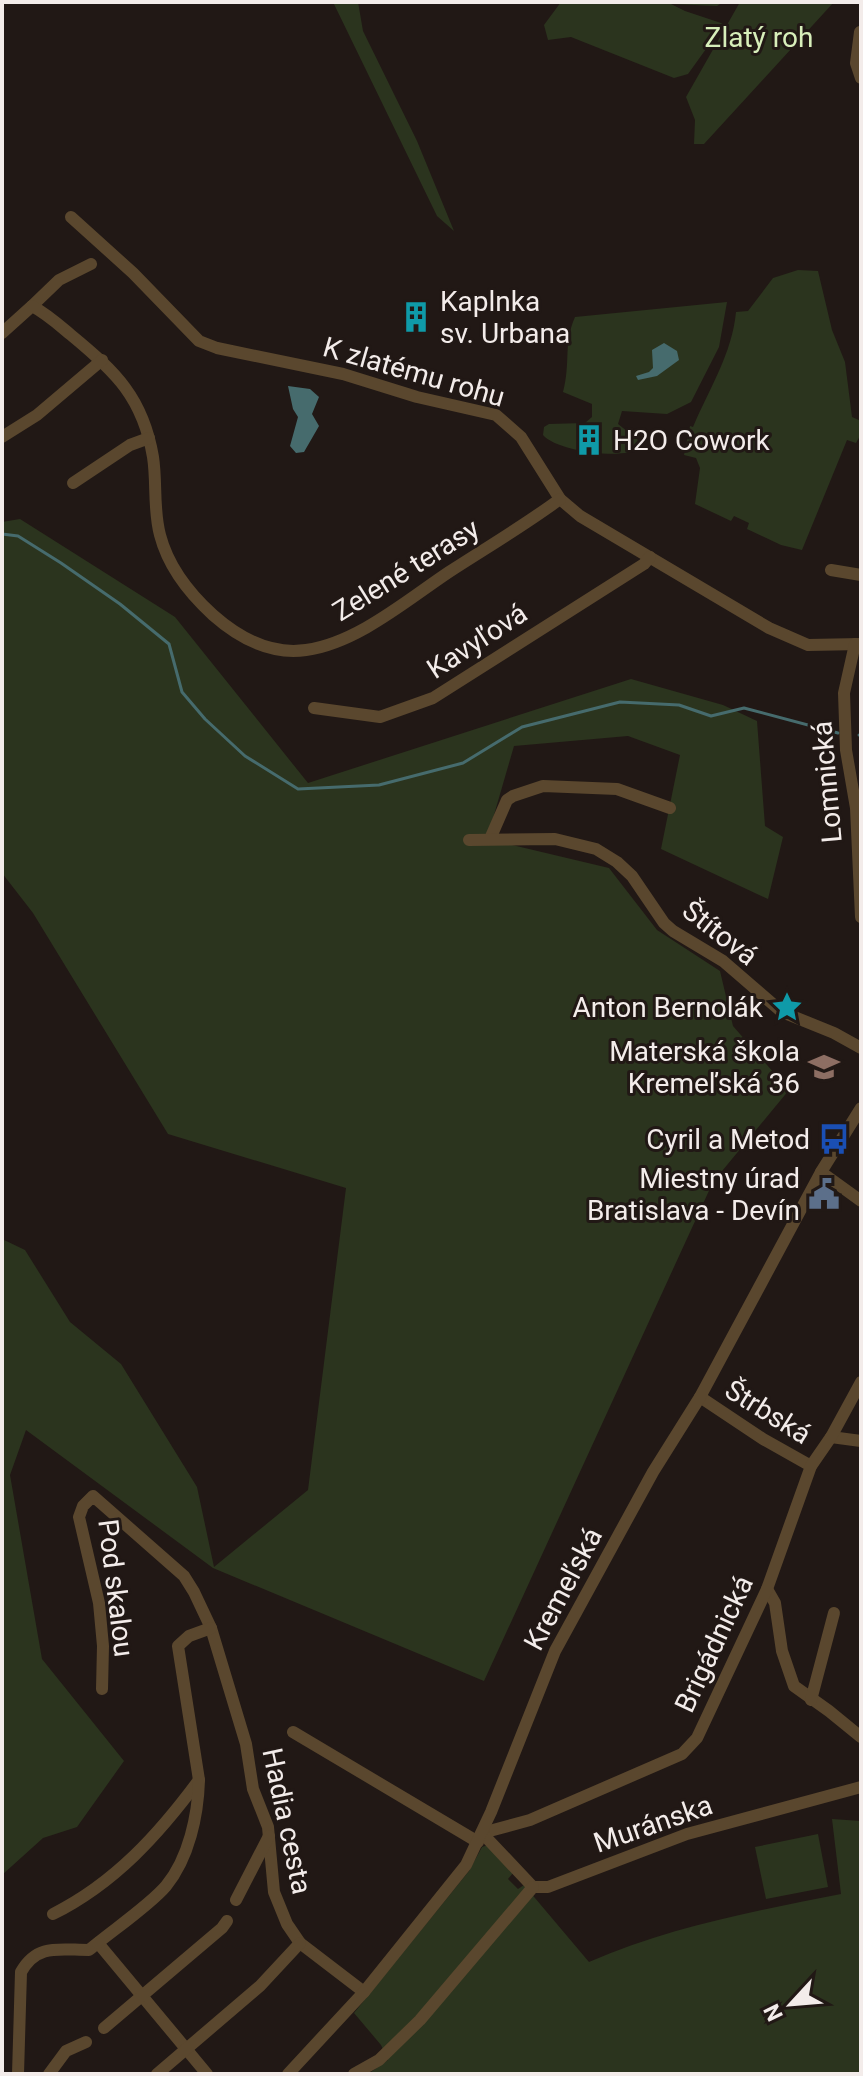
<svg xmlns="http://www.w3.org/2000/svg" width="863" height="2076" viewBox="0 0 863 2076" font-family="Roboto,sans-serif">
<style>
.green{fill:#2b341e}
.water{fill:#466b6d}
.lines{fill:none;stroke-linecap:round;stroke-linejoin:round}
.stream{stroke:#466b6d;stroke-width:3}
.minor{stroke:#5a472e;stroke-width:12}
.labels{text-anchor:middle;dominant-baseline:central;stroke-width:6;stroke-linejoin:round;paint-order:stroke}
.park-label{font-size:28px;fill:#d7eeba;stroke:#211815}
.poi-label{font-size:28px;fill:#f3ecea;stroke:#211815;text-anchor:end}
.street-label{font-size:28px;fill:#f3ecea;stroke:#211815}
</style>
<rect width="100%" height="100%" fill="#211815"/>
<!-- green -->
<g class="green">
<path d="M333,2H358L363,31L417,141L454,231L437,216Z"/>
<path d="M561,2H723L717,6L671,4L685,11L724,24L688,74L674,78L571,37L548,40L544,25Z"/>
<path d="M740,2H834L704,144H694L695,120L686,97Z"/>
<path d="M798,270L818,271L832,330L845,362L852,417L861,421V434L856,443L847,440L802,550L781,545L747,529L749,523L734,516L731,521L695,504L700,468L696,458L684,455L690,426L693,427C709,389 732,354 736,312L748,311L773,278Z"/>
<path d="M727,302L719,347L691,402L667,414L622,411L618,424L638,440L634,451C614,458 557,451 543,435L544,427L549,424L585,423L592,417V404L563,392C571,363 563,344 575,317Z"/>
<path d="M20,519L175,617L308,783L631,679L723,705L757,721L765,826L783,837L768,899L661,849L680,755L628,736L514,746L487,839L609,868L657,930L720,971L733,1026L789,1090L713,1182L484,1681L213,1568L26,1430L10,1475L42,1659L124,1761L77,1827L43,1838L2,1875V1239L25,1250L70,1322L121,1364L197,1487L214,1567L308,1490L346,1188L168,1134L33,913L2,873V522Z"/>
<path d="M832,1819L861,1821V2074H368L388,2060L381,2045L354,2013L469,1871L482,1847L488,1845L513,1873L508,1879L518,1889L524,1885L589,1962C669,1927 755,1911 841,1894Z"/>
<path d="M818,1834L828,1887L766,1899L755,1847Z"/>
</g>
<!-- water -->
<g class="water">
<path d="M664,343L677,351L679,360L657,376L638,380L636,376L649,372L653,368L652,350Z"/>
<path d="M288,386L310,389L319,397L312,414L319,426L304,452L296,453L290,446L298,417L293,409Z"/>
</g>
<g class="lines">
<!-- stream -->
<g class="stream">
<path d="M2,534L18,536L61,563L120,604L169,644L182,692L205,719L245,756L298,789L379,785L463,763L522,727L620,702L679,705L711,716L744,708L838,733"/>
<path d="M859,735H861"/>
</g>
<!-- minor -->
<g class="minor">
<path d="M860,32L856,63L861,78"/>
<path d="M71,217L133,273L199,341L217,348L343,374L417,397L496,415L521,437L560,499L580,516L769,628L808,645L861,644"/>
<path d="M32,306L59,280L91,264"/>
<path d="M2,333L32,306C47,314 59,325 71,335C116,372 143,398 153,457C157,483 153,509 160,535C168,566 190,594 213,615C239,638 271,655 306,650C357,643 407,600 449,572C486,548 525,525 560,499"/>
<path d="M2,437L37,415L102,360"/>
<path d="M73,483L130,445L149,438"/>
<path d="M831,570L861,575"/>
<path d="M855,644L844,693L846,750L856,808L861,917"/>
<path d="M314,708L380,717L433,698L644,564L650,557"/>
<path d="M490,839L507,800L513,796L543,786L617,789L670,808"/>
<path d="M469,840L555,839L596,849L617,862L632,876L664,923L673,931L723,961L782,1012L834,1033L861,1048"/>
<path d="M821,1172L861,1201"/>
<path d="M700,1397L763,1439L811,1466"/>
<path d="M831,1437L861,1441"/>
<path d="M767,1589L775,1603L782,1651L794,1686L829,1711L861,1737"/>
<path d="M102,1689L103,1646L99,1603L79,1517L83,1506L93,1496L184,1576L194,1592L211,1628L246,1744L253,1789L268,1827L274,1892L287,1924L300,1943L364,1992"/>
<path d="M811,1700L834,1613"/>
<path d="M293,1732L478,1842"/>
<path d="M482,1833L530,1820L682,1754L697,1738L767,1589L811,1466L831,1437L861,1382"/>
<path d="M482,1833L533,1887H548L687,1834L861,1787"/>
<path d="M236,1900L269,1836"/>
<path d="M53,1914C115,1883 159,1834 199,1780"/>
<path d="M98,1943L207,2074"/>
<path d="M104,2028L222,1928L227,1921"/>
<path d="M18,2074L21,1972C37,1943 60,1950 89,1950C110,1932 149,1906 166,1886C189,1858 198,1815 199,1780L178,1646L189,1636L211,1628"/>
<path d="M49,2074L66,2051L86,2042"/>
<path d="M157,2074L260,1986L300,1943"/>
<path d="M288,2074L364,1992L466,1865L491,1812L555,1651L653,1472L700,1397L821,1172L861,1108"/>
<path d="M354,2074L379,2060L420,2020L533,1887"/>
</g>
</g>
<!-- icons -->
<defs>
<symbol id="building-bare" viewBox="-9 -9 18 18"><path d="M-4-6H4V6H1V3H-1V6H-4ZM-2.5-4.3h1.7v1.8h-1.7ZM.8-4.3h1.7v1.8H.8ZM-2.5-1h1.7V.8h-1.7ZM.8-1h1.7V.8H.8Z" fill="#0f9aa8" stroke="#211815" stroke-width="2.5" paint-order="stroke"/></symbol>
<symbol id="sight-bare" viewBox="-9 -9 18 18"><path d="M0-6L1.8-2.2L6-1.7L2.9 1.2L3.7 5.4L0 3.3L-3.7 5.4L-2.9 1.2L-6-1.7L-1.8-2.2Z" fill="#0f9aa8" stroke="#211815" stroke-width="2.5" paint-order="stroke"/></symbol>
<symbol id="school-bare" viewBox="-9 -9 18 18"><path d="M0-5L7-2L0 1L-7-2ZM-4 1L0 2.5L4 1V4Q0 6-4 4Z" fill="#8d6e63" stroke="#211815" stroke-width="2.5" paint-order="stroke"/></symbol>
<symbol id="bus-bare" viewBox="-9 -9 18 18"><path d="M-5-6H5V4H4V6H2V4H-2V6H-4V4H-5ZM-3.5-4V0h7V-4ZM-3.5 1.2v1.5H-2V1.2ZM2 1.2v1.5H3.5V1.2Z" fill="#1a4fb4" stroke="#211815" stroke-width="2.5" paint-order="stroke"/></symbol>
<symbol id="civic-bare" viewBox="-9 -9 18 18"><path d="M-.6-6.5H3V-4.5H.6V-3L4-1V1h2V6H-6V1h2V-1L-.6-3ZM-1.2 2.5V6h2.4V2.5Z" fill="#5c6f8a" stroke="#211815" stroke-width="2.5" paint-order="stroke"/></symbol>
</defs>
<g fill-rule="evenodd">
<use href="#building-bare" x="394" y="295" width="44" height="44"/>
<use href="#building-bare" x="567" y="418" width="44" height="44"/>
<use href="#sight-bare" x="765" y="985" width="44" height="44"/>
<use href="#school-bare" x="802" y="1045" width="44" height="44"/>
<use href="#bus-bare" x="812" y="1117" width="44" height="44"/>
<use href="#civic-bare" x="802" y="1172" width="44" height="44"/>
</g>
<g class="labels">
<!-- park labels -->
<g class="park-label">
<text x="759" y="37">Zlatý roh</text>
</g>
<!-- poi labels -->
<g class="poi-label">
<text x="440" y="301" text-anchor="start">Kaplnka<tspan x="440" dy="32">sv. Urbana</tspan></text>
<text x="613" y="440" text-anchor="start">H2O Cowork</text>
<text x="763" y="1007">Anton Bernolák</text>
<text x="800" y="1051">Materská škola<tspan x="800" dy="32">Kremeľská 36</tspan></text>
<text x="810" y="1139">Cyril a Metod</text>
<text x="800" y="1178">Miestny úrad<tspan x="800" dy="32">Bratislava - Devín</tspan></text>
</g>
<!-- street labels -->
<g class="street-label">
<text transform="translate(414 372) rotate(16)">K zlatému rohu</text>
<text transform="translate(406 570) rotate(-32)">Zelené terasy</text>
<text transform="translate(477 641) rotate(-33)">Kavyľová</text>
<text transform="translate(827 782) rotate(-95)">Lomnická</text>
<text transform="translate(720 933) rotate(38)">Štítová</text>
<text transform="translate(768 1412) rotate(32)">Štrbská</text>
<text transform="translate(116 1588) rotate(83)">Pod skalou</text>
<text transform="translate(563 1589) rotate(-62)">Kremeľská</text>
<text transform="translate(714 1644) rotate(-65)">Brigádnická</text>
<text transform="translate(287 1821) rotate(78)">Hadia cesta</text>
<text transform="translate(653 1824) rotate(-19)">Muránska</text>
</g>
</g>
<!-- border -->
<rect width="863" height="2076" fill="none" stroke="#f3ecea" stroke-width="8"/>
<!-- north arrow -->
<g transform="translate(791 2004) rotate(244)" stroke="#211815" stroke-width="6" paint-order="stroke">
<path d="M0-6L14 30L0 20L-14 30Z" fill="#f3ecea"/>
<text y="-12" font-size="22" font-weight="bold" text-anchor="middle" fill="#f3ecea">N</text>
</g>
</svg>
